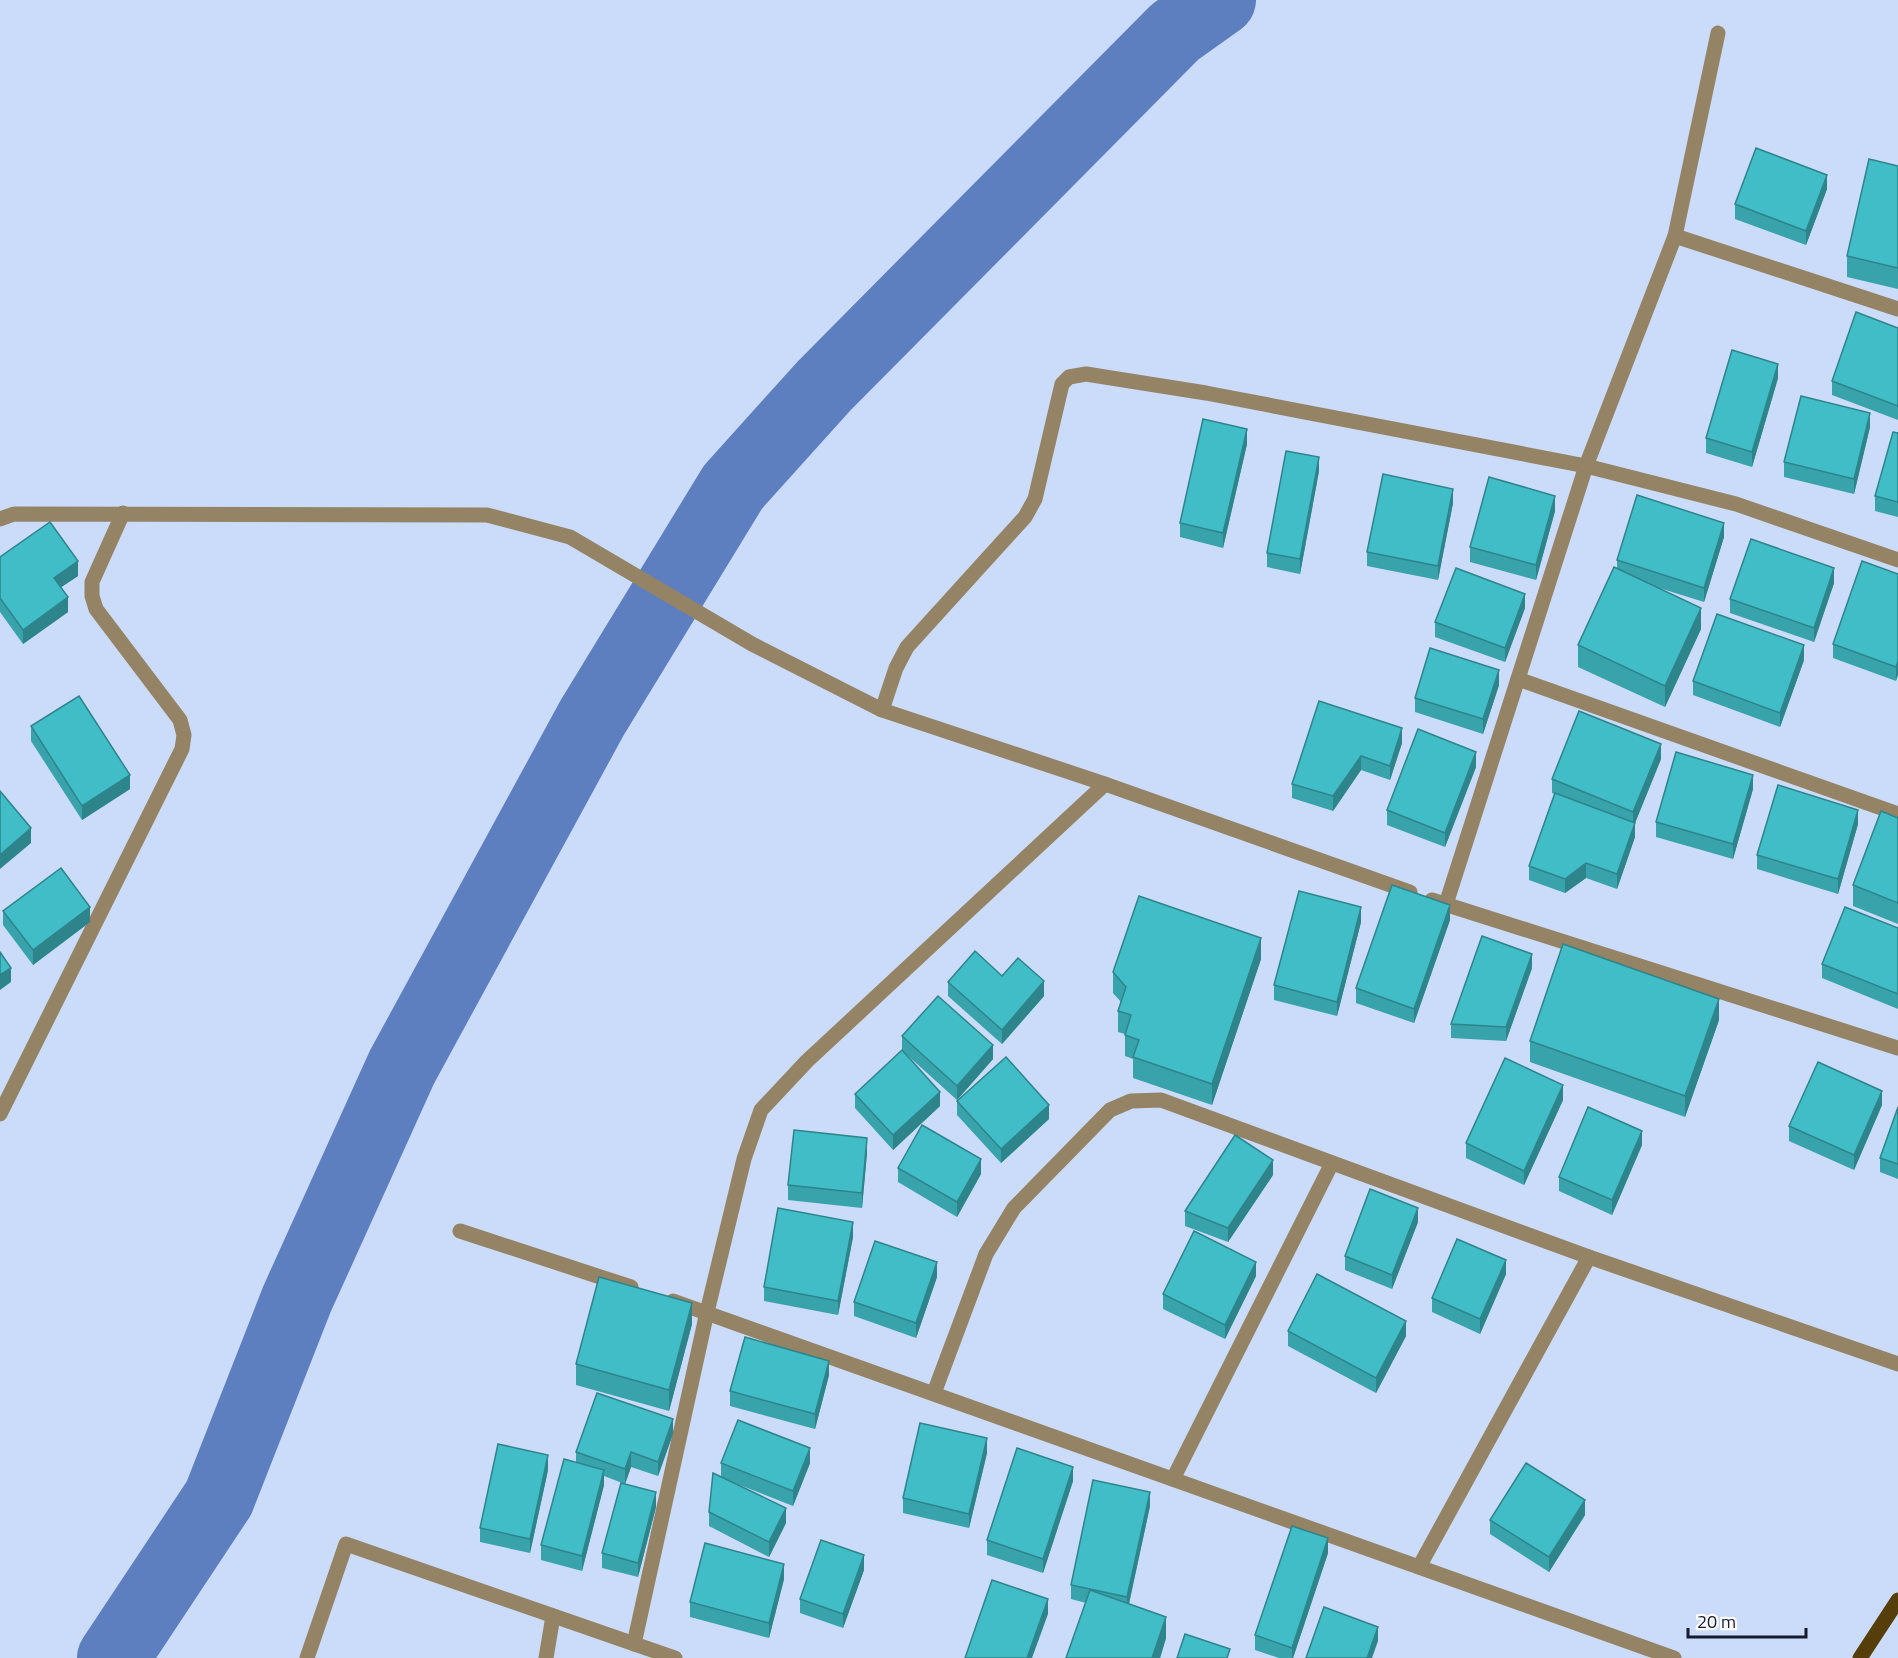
<svg xmlns="http://www.w3.org/2000/svg" width="1898" height="1658" viewBox="0 0 1898 1658" font-family="'Titillium Web',sans-serif">
<style>
.lines{fill:none;stroke-linecap:round;stroke-linejoin:round}
.river{stroke:#5d7ebf;stroke-width:72}
.street{stroke:#948465;stroke-width:15}
.primary{stroke:#553e09;stroke-width:15}
.wall{fill:#38a3ab}
.shaded-wall{fill:#2e848b}
.building{fill:#41bdc7;stroke:#2e848b;stroke-width:1.5}
</style>
<rect width="100%" height="100%" fill="#cbdbfa"/>
<g class="lines">
<!-- river -->
<path class="river" d="M113,1658L219,1498L297,1299L402,1067L592,718L733,487L824,386L1175,32L1220,0"/>
<!-- street -->
<g class="street">
<path d="M1675,236L1898,309"/>
<path d="M0,519L14,514L487,515L570,537L752,644L882,710L1105,784L1410,892"/>
<path d="M1518,679L1898,814"/>
<path d="M882,710L896,668L907,647L1025,517L1035,499L1062,384L1069,377L1086,374L1206,393L1586,466L1736,504L1898,560"/>
<path d="M1432,900L1898,1048"/>
<path d="M1446,904L1586,466L1675,236L1718,33"/>
<path d="M0,1114L182,749L184,735L180,720L96,609L92,596V582L123,513"/>
<path d="M460,1231L631,1287"/>
<path d="M673,1301L1674,1658"/>
<path d="M934,1393L986,1254L1014,1208L1110,1110L1131,1101L1161,1100L1589,1257L1898,1364"/>
<path d="M1173,1479L1332,1163"/>
<path d="M1419,1567L1589,1257"/>
<path d="M634,1644L707,1312L744,1159L761,1110L807,1061L1105,784"/>
<path d="M307,1658L346,1544L675,1658"/>
<path d="M546,1658L553,1616"/>
</g>
<!-- primary -->
<path class="primary" d="M1860,1658L1898,1600"/>
</g>
<!-- wall -->
<g class="wall">
<path d="M1898,166V289L1847,277V256Z"/>
<path d="M1827,189L1806,245L1735,219V204Z"/>
<path d="M1898,328V420L1832,395V381Z"/>
<path d="M1778,378L1752,467L1706,453V438Z"/>
<path d="M1870,427L1854,494L1784,477V462Z"/>
<path d="M1898,433V517L1875,511V496Z"/>
<path d="M1247,444L1223,548L1180,537V523Z"/>
<path d="M1319,471L1300,574L1267,567V553Z"/>
<path d="M1453,503L1438,580L1367,566V552Z"/>
<path d="M1555,511L1536,580L1470,562V547Z"/>
<path d="M1724,537L1704,602L1656,587L1701,629L1665,707L1578,667V645L1617,568V560Z"/>
<path d="M0,557L78,576L61,587L68,612L23,644L0,612Z"/>
<path d="M1898,574L1896,681L1833,658V644Z"/>
<path d="M1834,583L1814,642L1730,613V599Z"/>
<path d="M1525,608L1505,662L1435,637V622Z"/>
<path d="M1804,660L1780,727L1693,695V681Z"/>
<path d="M1499,685L1483,734L1415,712V698Z"/>
<path d="M1319,701L1402,743L1390,780L1361,770L1333,811L1292,798V784Z"/>
<path d="M31,726L130,789L82,820L31,741Z"/>
<path d="M1661,759L1635,823V837L1617,889L1586,878L1565,893L1529,880V866L1554,794L1552,793V779Z"/>
<path d="M1476,767L1445,847L1387,825V810Z"/>
<path d="M1753,789L1733,859L1656,837V822Z"/>
<path d="M1898,818V924L1853,906V885Z"/>
<path d="M1858,824L1838,894L1757,869V855Z"/>
<path d="M3,911L90,922L33,965L3,925Z"/>
<path d="M1450,920L1414,1023L1356,1003V988Z"/>
<path d="M1361,922L1337,1016L1274,1000V985Z"/>
<path d="M1898,928V1009L1822,978V964Z"/>
<path d="M1261,959L1212,1105L1133,1078V1059L1125,1056V1034L1118,1032V1011L1121,1002L1113,993V972Z"/>
<path d="M1532,968L1506,1041L1451,1038V1024Z"/>
<path d="M1002,976L1044,996L1002,1044L948,996V982Z"/>
<path d="M1719,1020L1685,1117L1530,1062V1041Z"/>
<path d="M902,1036L993,1059L957,1100L906,1054L940,1106L893,1150L855,1108V1094L902,1051Z"/>
<path d="M1563,1100L1524,1185L1466,1158V1143Z"/>
<path d="M957,1101L1049,1119L1001,1163L957,1115Z"/>
<path d="M1882,1105L1854,1170L1789,1141V1126Z"/>
<path d="M1898,1107V1179L1880,1172V1158Z"/>
<path d="M1642,1145L1612,1215L1559,1191V1177Z"/>
<path d="M867,1153L862,1208L788,1200V1185Z"/>
<path d="M898,1168L981,1174L957,1217L898,1182Z"/>
<path d="M1273,1175L1228,1242L1185,1226V1211Z"/>
<path d="M1418,1222L1392,1289L1345,1270V1256Z"/>
<path d="M853,1237L838,1315L764,1301V1287Z"/>
<path d="M1506,1274L1480,1334L1432,1312V1298Z"/>
<path d="M1256,1276L1225,1339L1163,1309V1294Z"/>
<path d="M937,1277L916,1338L854,1316V1302Z"/>
<path d="M692,1324L669,1411L576,1385V1364Z"/>
<path d="M1288,1331L1406,1336L1376,1393L1288,1346Z"/>
<path d="M829,1375L815,1429L730,1406V1391Z"/>
<path d="M673,1434L658,1476L631,1467L625,1484L604,1476V1485L582,1571L541,1560V1545L576,1463V1452Z"/>
<path d="M987,1453L969,1528L903,1513V1498Z"/>
<path d="M721,1463H810L793,1506L727,1480L786,1523L769,1557L709,1526V1512L721,1477Z"/>
<path d="M548,1470L530,1553L480,1542V1528Z"/>
<path d="M1073,1481L1043,1573L987,1555V1540Z"/>
<path d="M1150,1506L1129,1604L1166,1638L1160,1658H1066L1086,1603L1071,1599V1585Z"/>
<path d="M656,1507L638,1577L602,1568V1553Z"/>
<path d="M1585,1515L1549,1572L1490,1534V1520Z"/>
<path d="M1328,1553L1293,1658H1279L1255,1650V1635Z"/>
<path d="M864,1570L843,1628L800,1613V1599Z"/>
<path d="M784,1579L769,1638L690,1617V1602Z"/>
</g>
<!-- shaded-wall -->
<g class="shaded-wall">
<path d="M1827,175V189L1806,245V231Z"/>
<path d="M1778,364V378L1752,467V452Z"/>
<path d="M1870,413V427L1854,494V479Z"/>
<path d="M1247,429V444L1223,548V533Z"/>
<path d="M1319,457V471L1300,574V559Z"/>
<path d="M1453,489V503L1438,580V566Z"/>
<path d="M1555,496V511L1536,580V565Z"/>
<path d="M1724,523V537L1704,602V588Z"/>
<path d="M78,561V576L54,592V578Z"/>
<path d="M1834,568V583L1814,642V628Z"/>
<path d="M1525,594V608L1505,662V648Z"/>
<path d="M68,597V612L23,644V630Z"/>
<path d="M1701,608V629L1665,707V686Z"/>
<path d="M1804,645V660L1780,727V713Z"/>
<path d="M1898,661V675L1896,681V667Z"/>
<path d="M1499,670V685L1483,734V719Z"/>
<path d="M1402,728V743L1390,780V766Z"/>
<path d="M1661,744V759L1635,823V837L1617,889V874L1633,826V812Z"/>
<path d="M1476,752V767L1445,847V833Z"/>
<path d="M1361,756V770L1333,811V796Z"/>
<path d="M130,775V789L82,820V806Z"/>
<path d="M1753,775V789L1733,859V844Z"/>
<path d="M1858,810V824L1838,894V879Z"/>
<path d="M31,828V843L0,869V855Z"/>
<path d="M1586,863V878L1565,893V879Z"/>
<path d="M1450,905V920L1414,1023V1009Z"/>
<path d="M90,907V922L33,965V950Z"/>
<path d="M1361,907V922L1337,1016V1002Z"/>
<path d="M1261,938V959L1212,1105V1084Z"/>
<path d="M1532,954V968L1506,1041V1027Z"/>
<path d="M11,968V982L0,990V975Z"/>
<path d="M1044,981V996L1002,1044V1030Z"/>
<path d="M1719,999V1020L1685,1117V1096Z"/>
<path d="M993,1045V1059L957,1100V1086Z"/>
<path d="M1563,1085V1100L1524,1185V1171Z"/>
<path d="M1882,1091V1105L1854,1170V1155Z"/>
<path d="M940,1092V1106L893,1150V1135Z"/>
<path d="M1049,1105V1119L1001,1163V1149Z"/>
<path d="M1642,1131V1145L1612,1215V1200Z"/>
<path d="M867,1138V1153L862,1208V1193Z"/>
<path d="M981,1159V1174L957,1217V1202Z"/>
<path d="M1273,1160V1175L1228,1242V1228Z"/>
<path d="M1418,1208V1222L1392,1289V1275Z"/>
<path d="M853,1222V1237L838,1315V1301Z"/>
<path d="M1506,1260V1274L1480,1334V1319Z"/>
<path d="M937,1262V1277L916,1338V1323Z"/>
<path d="M1256,1262V1276L1225,1339V1325Z"/>
<path d="M692,1303V1324L669,1411V1390Z"/>
<path d="M1406,1321V1336L1376,1393V1378Z"/>
<path d="M829,1361V1375L815,1429V1414Z"/>
<path d="M673,1419V1434L658,1476V1462Z"/>
<path d="M987,1438V1453L969,1528V1514Z"/>
<path d="M810,1448V1463L793,1506V1491Z"/>
<path d="M631,1452V1467L625,1484V1469Z"/>
<path d="M548,1455V1470L530,1553V1539Z"/>
<path d="M1073,1467V1481L1043,1573V1559Z"/>
<path d="M604,1470V1485L582,1571V1556Z"/>
<path d="M656,1492V1507L638,1577V1563Z"/>
<path d="M1150,1492V1506L1127,1612V1597Z"/>
<path d="M1585,1500V1515L1549,1572V1557Z"/>
<path d="M786,1508V1523L769,1557V1542Z"/>
<path d="M1328,1538V1553L1293,1658H1292V1648Z"/>
<path d="M864,1555V1570L843,1628V1614Z"/>
<path d="M784,1564V1579L769,1638V1623Z"/>
<path d="M1048,1599V1614L1032,1658H1027Z"/>
<path d="M1166,1617V1638L1160,1658H1152Z"/>
<path d="M1378,1627V1641L1372,1658H1367Z"/>
</g>
<!-- building -->
<g class="building">
<path d="M1756,148L1827,175L1806,231L1735,204Z"/>
<path d="M1869,159L1898,166V268L1847,256Z"/>
<path d="M1856,312L1898,328V406L1832,381Z"/>
<path d="M1732,350L1778,364L1752,452L1706,438Z"/>
<path d="M1801,396L1870,413L1854,479L1784,462Z"/>
<path d="M1203,419L1247,429L1223,533L1180,523Z"/>
<path d="M1893,432L1898,433V502L1875,496Z"/>
<path d="M1286,451L1319,457L1300,559L1267,553Z"/>
<path d="M1383,474L1453,489L1438,566L1367,552Z"/>
<path d="M1489,477L1555,496L1536,565L1470,547Z"/>
<path d="M1637,495L1724,523L1704,588L1617,560Z"/>
<path d="M50,522L78,561L54,578L68,597L23,630L0,598V557Z"/>
<path d="M1751,539L1834,568L1814,628L1730,599Z"/>
<path d="M1862,561L1898,574V661L1896,667L1833,644Z"/>
<path d="M1614,567L1701,608L1665,686L1578,645Z"/>
<path d="M1456,568L1525,594L1505,648L1435,622Z"/>
<path d="M1717,614L1804,645L1780,713L1693,681Z"/>
<path d="M1430,648L1499,670L1483,719L1415,698Z"/>
<path d="M79,696L130,775L82,806L31,726Z"/>
<path d="M1319,701L1402,728L1390,766L1361,756L1333,796L1292,784Z"/>
<path d="M1579,711L1661,744L1633,812L1552,779Z"/>
<path d="M1418,729L1476,752L1445,833L1387,810Z"/>
<path d="M1676,752L1753,775L1733,844L1656,822Z"/>
<path d="M1778,785L1858,810L1838,879L1757,855Z"/>
<path d="M0,791L31,828L0,855Z"/>
<path d="M1555,793L1635,823L1617,874L1586,863L1565,879L1529,866Z"/>
<path d="M1881,811L1898,818V903L1853,885Z"/>
<path d="M61,868L90,907L33,950L3,911Z"/>
<path d="M1392,885L1450,905L1414,1009L1356,988Z"/>
<path d="M1299,891L1361,907L1337,1002L1274,985Z"/>
<path d="M1139,896L1261,938L1212,1084L1133,1057L1139,1040L1125,1035L1131,1015L1118,1011L1126,987L1113,972Z"/>
<path d="M1845,907L1898,928V994L1822,964Z"/>
<path d="M1482,936L1532,954L1506,1027L1451,1024Z"/>
<path d="M1563,944L1719,999L1685,1096L1530,1041Z"/>
<path d="M975,951L1002,976L1018,958L1044,981L1002,1030L948,982Z"/>
<path d="M0,952L11,968L0,975Z"/>
<path d="M938,996L993,1045L957,1086L902,1036Z"/>
<path d="M902,1050L940,1092L893,1135L855,1094Z"/>
<path d="M1006,1057L1049,1105L1001,1149L957,1101Z"/>
<path d="M1505,1058L1563,1085L1524,1171L1466,1143Z"/>
<path d="M1818,1062L1882,1091L1854,1155L1789,1126Z"/>
<path d="M1588,1107L1642,1131L1612,1200L1559,1177Z"/>
<path d="M1898,1107V1164L1880,1158Z"/>
<path d="M922,1125L981,1159L957,1202L898,1168Z"/>
<path d="M794,1130L867,1138L862,1193L788,1185Z"/>
<path d="M1235,1135L1273,1160L1228,1228L1185,1211Z"/>
<path d="M1370,1189L1418,1208L1392,1275L1345,1256Z"/>
<path d="M778,1208L853,1222L838,1301L764,1287Z"/>
<path d="M1194,1231L1256,1262L1225,1325L1163,1294Z"/>
<path d="M1457,1239L1506,1260L1480,1319L1432,1298Z"/>
<path d="M875,1241L937,1262L916,1323L854,1302Z"/>
<path d="M1317,1274L1406,1321L1376,1378L1288,1331Z"/>
<path d="M599,1277L692,1303L669,1390L576,1364Z"/>
<path d="M745,1337L829,1361L815,1414L730,1391Z"/>
<path d="M597,1393L673,1419L658,1462L631,1452L625,1469L576,1452Z"/>
<path d="M738,1420L810,1448L793,1491L721,1463Z"/>
<path d="M920,1423L987,1438L969,1514L903,1498Z"/>
<path d="M498,1444L548,1455L530,1539L480,1528Z"/>
<path d="M1017,1448L1073,1467L1043,1559L987,1540Z"/>
<path d="M564,1459L604,1470L582,1556L541,1545Z"/>
<path d="M1526,1463L1585,1500L1549,1557L1490,1520Z"/>
<path d="M713,1473L786,1508L769,1542L709,1512Z"/>
<path d="M1093,1480L1150,1492L1127,1597L1071,1585Z"/>
<path d="M621,1483L656,1492L638,1563L602,1553Z"/>
<path d="M1292,1526L1328,1538L1292,1648L1255,1635Z"/>
<path d="M821,1540L864,1555L843,1614L800,1599Z"/>
<path d="M705,1543L784,1564L769,1623L690,1602Z"/>
<path d="M992,1580L1048,1599L1027,1658H965Z"/>
<path d="M1090,1590L1166,1617L1152,1658H1066Z"/>
<path d="M1324,1607L1378,1627L1367,1658H1306Z"/>
<path d="M1185,1634L1230,1649L1227,1658H1177Z"/>
</g>
<!-- scale -->
<path d="M1688 1628v9h118v-9" fill="none" stroke="#141d2f" stroke-width="3"/>
<text x="1697" y="1628" font-size="18" fill="#141d2f" stroke="#fcfcfc" stroke-width="4.5" paint-order="stroke">20 m</text>
</svg>
